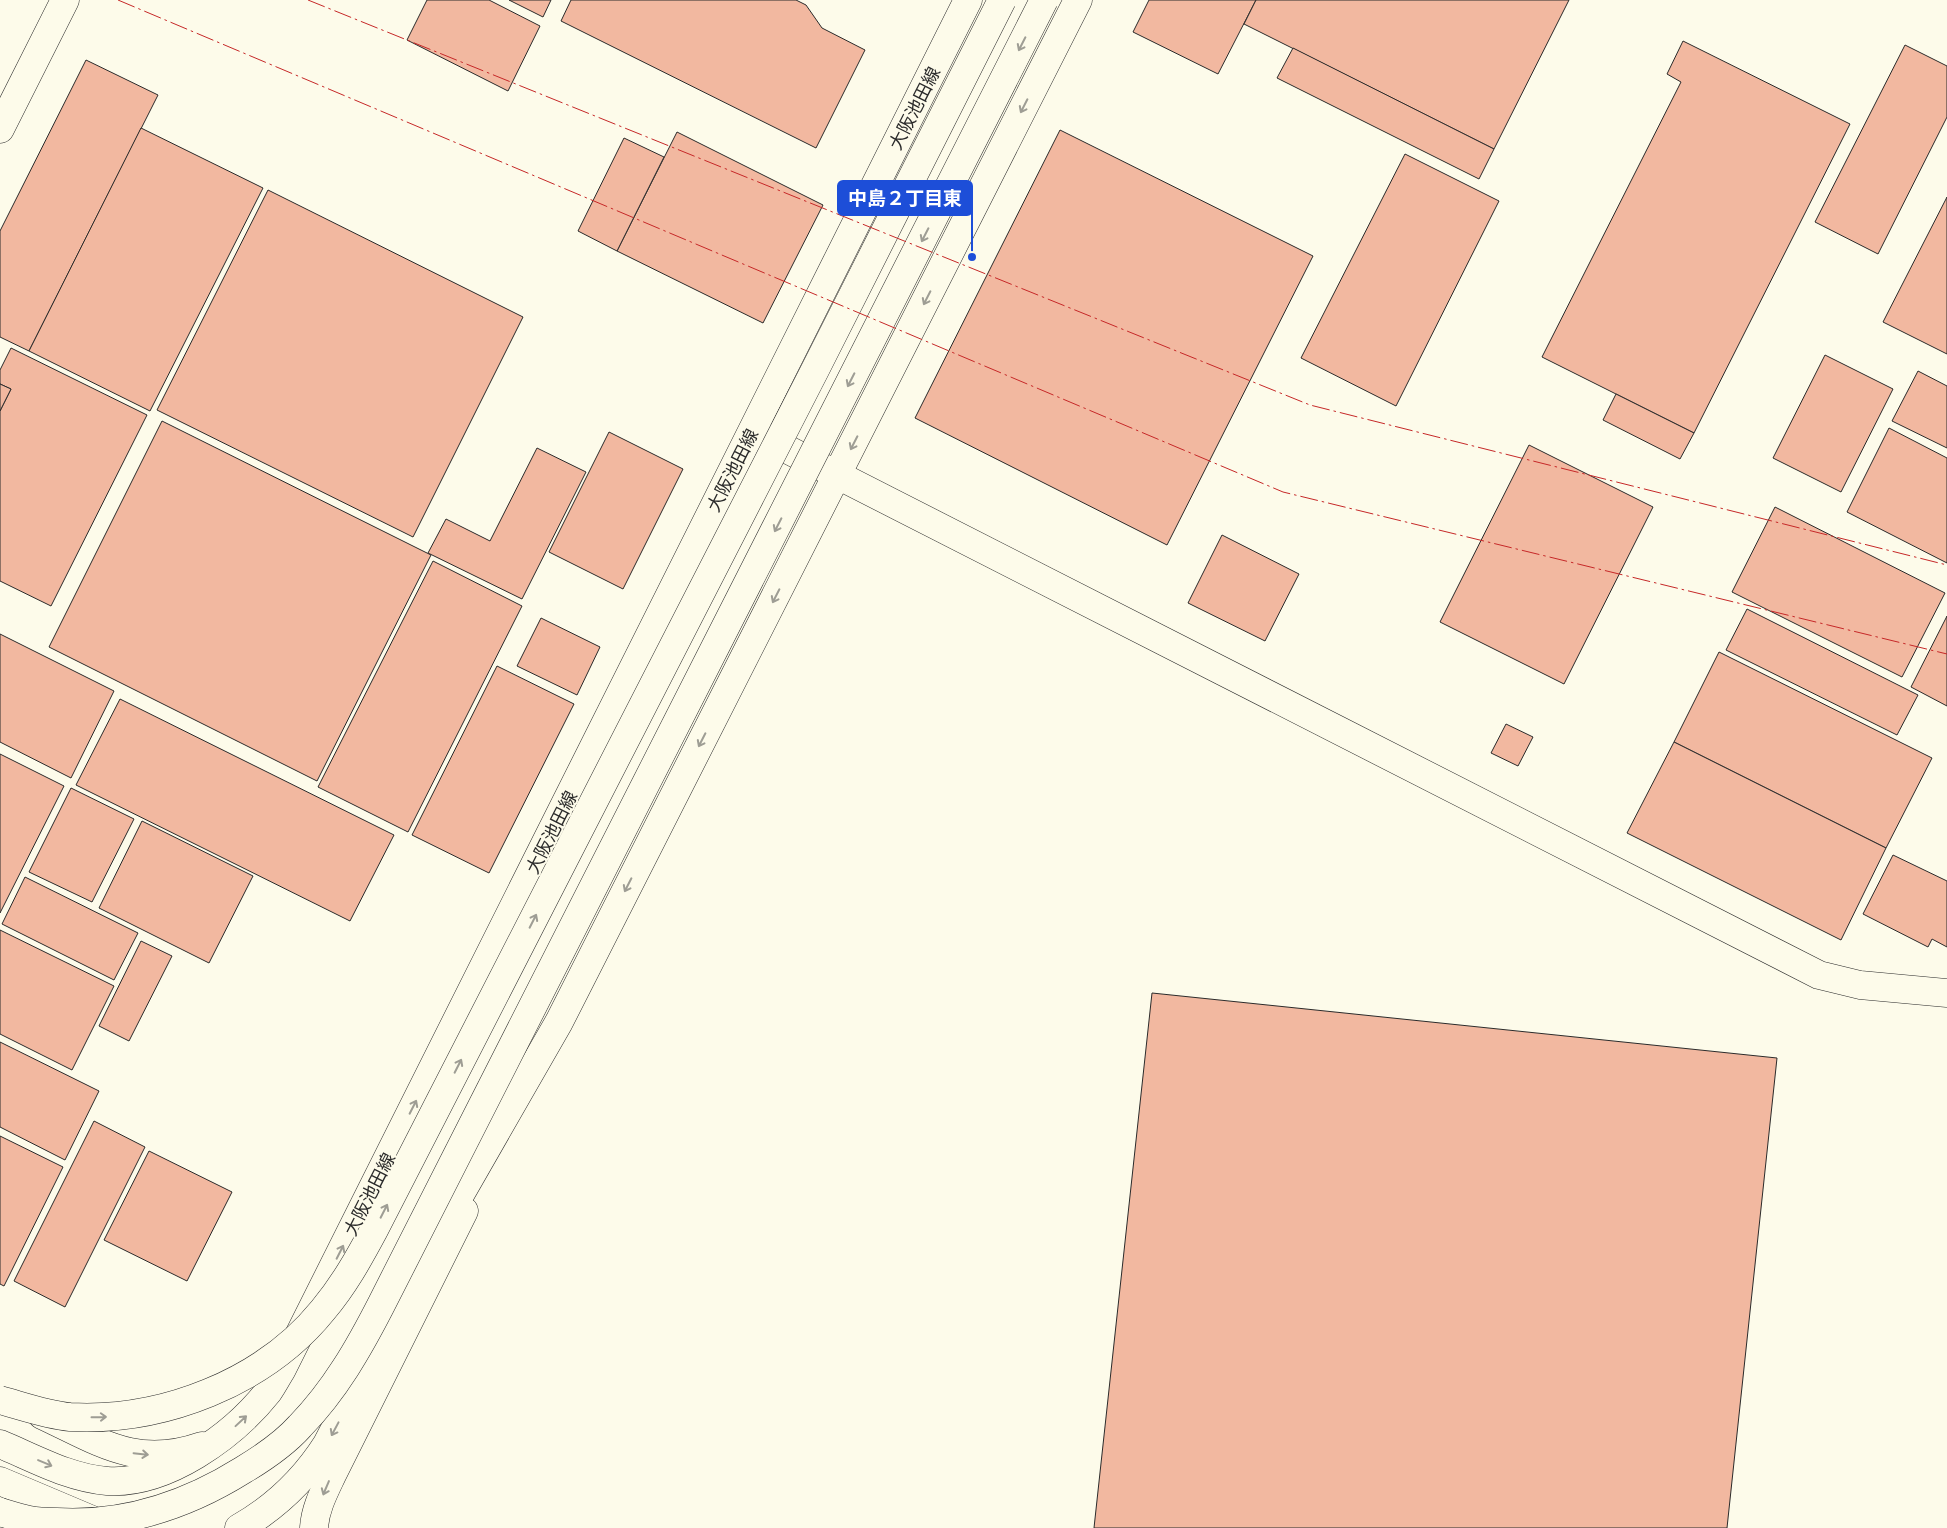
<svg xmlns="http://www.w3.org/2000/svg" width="1947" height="1528" viewBox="0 0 1947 1528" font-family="Commissioner,'Noto Sans JP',sans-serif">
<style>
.building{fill:#f2b8a0;stroke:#2b2b2b}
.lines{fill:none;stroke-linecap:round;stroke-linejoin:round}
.minor-casing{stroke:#2b2b2b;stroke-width:29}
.tertiary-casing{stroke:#2b2b2b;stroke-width:29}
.primary-casing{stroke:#2b2b2b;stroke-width:29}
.minor{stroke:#fdfbea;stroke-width:28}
.tertiary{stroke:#fdfbea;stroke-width:28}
.primary{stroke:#fdfbea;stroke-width:28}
.motorway-bridge-casing{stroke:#2b2b2b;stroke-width:29;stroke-linecap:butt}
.motorway-bridge{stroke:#fdfbea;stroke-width:28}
.power{stroke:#c62828;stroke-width:1;stroke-dasharray:18 4 2.5 4;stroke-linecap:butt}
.oneway{stroke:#9e9d94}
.labels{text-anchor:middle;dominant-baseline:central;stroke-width:4;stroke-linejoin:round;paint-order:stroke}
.street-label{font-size:18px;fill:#2b2b2b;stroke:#fdfbea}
.leader{fill:none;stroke:#1d4ed8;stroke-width:2}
.callout-dot{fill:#1d4ed8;stroke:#fdfbea;stroke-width:2}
.callout{fill:#1d4ed8;stroke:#1d4ed8;stroke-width:2}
.callout-label{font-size:19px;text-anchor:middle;font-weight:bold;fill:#fff}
</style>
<rect width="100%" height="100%" fill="#fdfbea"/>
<!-- building -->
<g class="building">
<path d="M427,0H489L540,26L508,91L407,40Z"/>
<path d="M509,0H551L543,17Z"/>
<path d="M571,0H796L806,5L822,28L865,50L816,148L561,21Z"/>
<path d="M1149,0H1256L1218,74L1133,32Z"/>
<path d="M1256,0H1569L1494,149L1244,24Z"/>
<path d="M1683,41L1850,124L1694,433L1542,357L1681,82L1667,74Z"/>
<path d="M1905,45L1947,66V117L1878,254L1815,222Z"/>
<path d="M1293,48L1494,149L1479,179L1277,78Z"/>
<path d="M86,60L158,95L29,351L0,337V231Z"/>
<path d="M141,128L263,188L150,411L29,351Z"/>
<path d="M1060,130L1313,256L1167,545L915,418Z"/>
<path d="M677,132L823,205L763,323L617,251Z"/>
<path d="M624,138L664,157L617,251L578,231Z"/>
<path d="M1405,154L1499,201L1396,406L1301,358Z"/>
<path d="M268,190L523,317L413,537L157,410Z"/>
<path d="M1947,197V354L1883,322Z"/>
<path d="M11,348L147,415L51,606L0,581V411L11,389L0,384V370Z"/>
<path d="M1825,355L1893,389L1841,492L1773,458Z"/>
<path d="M1918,371L1947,386V448L1892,421Z"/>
<path d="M0,384L11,389L0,411Z"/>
<path d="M1616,394L1694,433L1680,459L1603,420Z"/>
<path d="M162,421L431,555L317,781L49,647Z"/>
<path d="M1889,428L1947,458V563L1847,512Z"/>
<path d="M609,432L683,469L623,589L549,552Z"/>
<path d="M1529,445L1653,507L1564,684L1440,622Z"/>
<path d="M537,448L586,472L522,599L428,553L446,519L490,541Z"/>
<path d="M1775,507L1945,593L1902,677L1732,592Z"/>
<path d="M1222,535L1299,574L1265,641L1188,603Z"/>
<path d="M433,561L522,606L408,832L318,787Z"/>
<path d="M1747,609L1918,695L1897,735L1726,650Z"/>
<path d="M1947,616V706L1911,687Z"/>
<path d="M541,618L600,647L577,695L517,666Z"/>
<path d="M0,634L114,691L71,778L0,742Z"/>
<path d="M1719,652L1932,758L1886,848L1674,742Z"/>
<path d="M497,666L574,704L489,873L412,835Z"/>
<path d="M120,699L394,835L350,921L76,785Z"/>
<path d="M1506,724L1533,737L1518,766L1491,753Z"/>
<path d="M1674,742L1886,848L1841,940L1627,833Z"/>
<path d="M0,754L64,786L0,913Z"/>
<path d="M71,788L134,819L92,902L29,872Z"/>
<path d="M142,821L253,876L209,963L99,908Z"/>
<path d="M1893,855L1947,881V947L1932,939L1928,947L1863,914Z"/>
<path d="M25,877L138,933L114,980L2,924Z"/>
<path d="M0,930L114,986L72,1070L0,1034Z"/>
<path d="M141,941L172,956L129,1041L99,1026Z"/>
<path d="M1152,993L1777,1058L1727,1528H1094Z"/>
<path d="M0,1042L99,1091L65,1160L0,1127Z"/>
<path d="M94,1121L145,1147L65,1307L14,1281Z"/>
<path d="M0,1136L63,1167L4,1286L0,1284Z"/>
<path d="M149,1151L232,1192L187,1281L104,1240Z"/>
</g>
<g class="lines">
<defs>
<g id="minor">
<path d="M42,1415C100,1442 136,1469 202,1446"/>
<path d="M314,1528C315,1509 324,1492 332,1475L464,1211"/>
</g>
<g id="tertiary">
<path d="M0,129L65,0"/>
<path d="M755,433L1819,975L1860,985L1947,993"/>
</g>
<g id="primary">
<path d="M0,1444C34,1458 69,1478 107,1481C166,1485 233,1436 268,1392C273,1385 277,1377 282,1369L968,0"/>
<path d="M0,1481L97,1522"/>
<path d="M239,1528C276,1507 304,1480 327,1444L426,1254L559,1022L1078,0"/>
</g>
</defs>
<!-- minor casing -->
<use href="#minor" class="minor-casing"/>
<!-- tertiary casing -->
<use href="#tertiary" class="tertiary-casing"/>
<!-- primary casing -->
<use href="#primary" class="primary-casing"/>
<!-- minor -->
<use href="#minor" class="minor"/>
<!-- tertiary -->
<use href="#tertiary" class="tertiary"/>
<!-- primary -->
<use href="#primary" class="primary"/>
<defs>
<g id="motorway-bridge">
<path d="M0,1400C22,1406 47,1415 70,1417C162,1422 264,1383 323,1310C344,1285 359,1258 374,1230L816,368L1002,0"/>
<path d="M0,1512C10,1515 19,1518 29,1520C38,1522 47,1522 56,1522C123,1526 187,1505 243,1470C263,1458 284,1444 300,1426C335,1390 359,1348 382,1303L1044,0"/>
</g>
</defs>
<!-- motorway-bridge casing -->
<use href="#motorway-bridge" class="motorway-bridge-casing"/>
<!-- motorway-bridge -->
<use href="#motorway-bridge" class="motorway-bridge"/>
<!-- power -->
<g class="power">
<path d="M118,0L1283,492L1947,654"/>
<path d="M308,0L1310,405L1947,565"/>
</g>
</g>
<!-- one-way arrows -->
<defs><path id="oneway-shaft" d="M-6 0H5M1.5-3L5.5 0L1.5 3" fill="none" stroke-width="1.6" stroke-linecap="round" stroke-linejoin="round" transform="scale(1.25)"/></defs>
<g class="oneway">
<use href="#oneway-shaft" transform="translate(1022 44) rotate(117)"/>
<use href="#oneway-shaft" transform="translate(1024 106) rotate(117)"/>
<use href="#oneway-shaft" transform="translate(925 235) rotate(117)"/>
<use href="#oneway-shaft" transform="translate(927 298) rotate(117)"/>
<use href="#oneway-shaft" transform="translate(851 380) rotate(117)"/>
<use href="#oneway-shaft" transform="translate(854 443) rotate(117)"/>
<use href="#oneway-shaft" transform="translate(778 525) rotate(117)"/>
<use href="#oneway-shaft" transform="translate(776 596) rotate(117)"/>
<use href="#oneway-shaft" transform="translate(702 740) rotate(117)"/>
<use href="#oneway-shaft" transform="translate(628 885) rotate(117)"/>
<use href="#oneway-shaft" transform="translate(533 921) rotate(-63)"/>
<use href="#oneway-shaft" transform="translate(458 1066) rotate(-63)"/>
<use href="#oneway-shaft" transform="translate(413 1107) rotate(-63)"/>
<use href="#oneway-shaft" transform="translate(384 1211) rotate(-63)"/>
<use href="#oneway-shaft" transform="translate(340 1252) rotate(-63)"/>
<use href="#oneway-shaft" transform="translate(99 1417) rotate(-1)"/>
<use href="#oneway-shaft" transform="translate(241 1421) rotate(-43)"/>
<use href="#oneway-shaft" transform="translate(335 1429) rotate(118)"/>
<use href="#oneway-shaft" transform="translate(141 1454) rotate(6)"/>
<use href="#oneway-shaft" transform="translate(45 1463) rotate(23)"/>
<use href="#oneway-shaft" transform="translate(326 1488) rotate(113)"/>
</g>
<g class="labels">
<!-- street labels -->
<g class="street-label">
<text transform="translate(914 108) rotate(-63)">大阪池田線</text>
<text transform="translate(732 470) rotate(-63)">大阪池田線</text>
<text transform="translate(551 832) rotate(-63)">大阪池田線</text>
<text transform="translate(369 1194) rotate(-63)">大阪池田線</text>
</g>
</g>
<!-- callouts -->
<path class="leader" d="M972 257L972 198"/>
<circle class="callout-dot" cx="972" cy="257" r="5"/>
<rect class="callout" x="838" y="181" width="134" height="34" rx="5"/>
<g class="callout-label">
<text x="905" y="205">中島２丁目東</text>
</g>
</svg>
